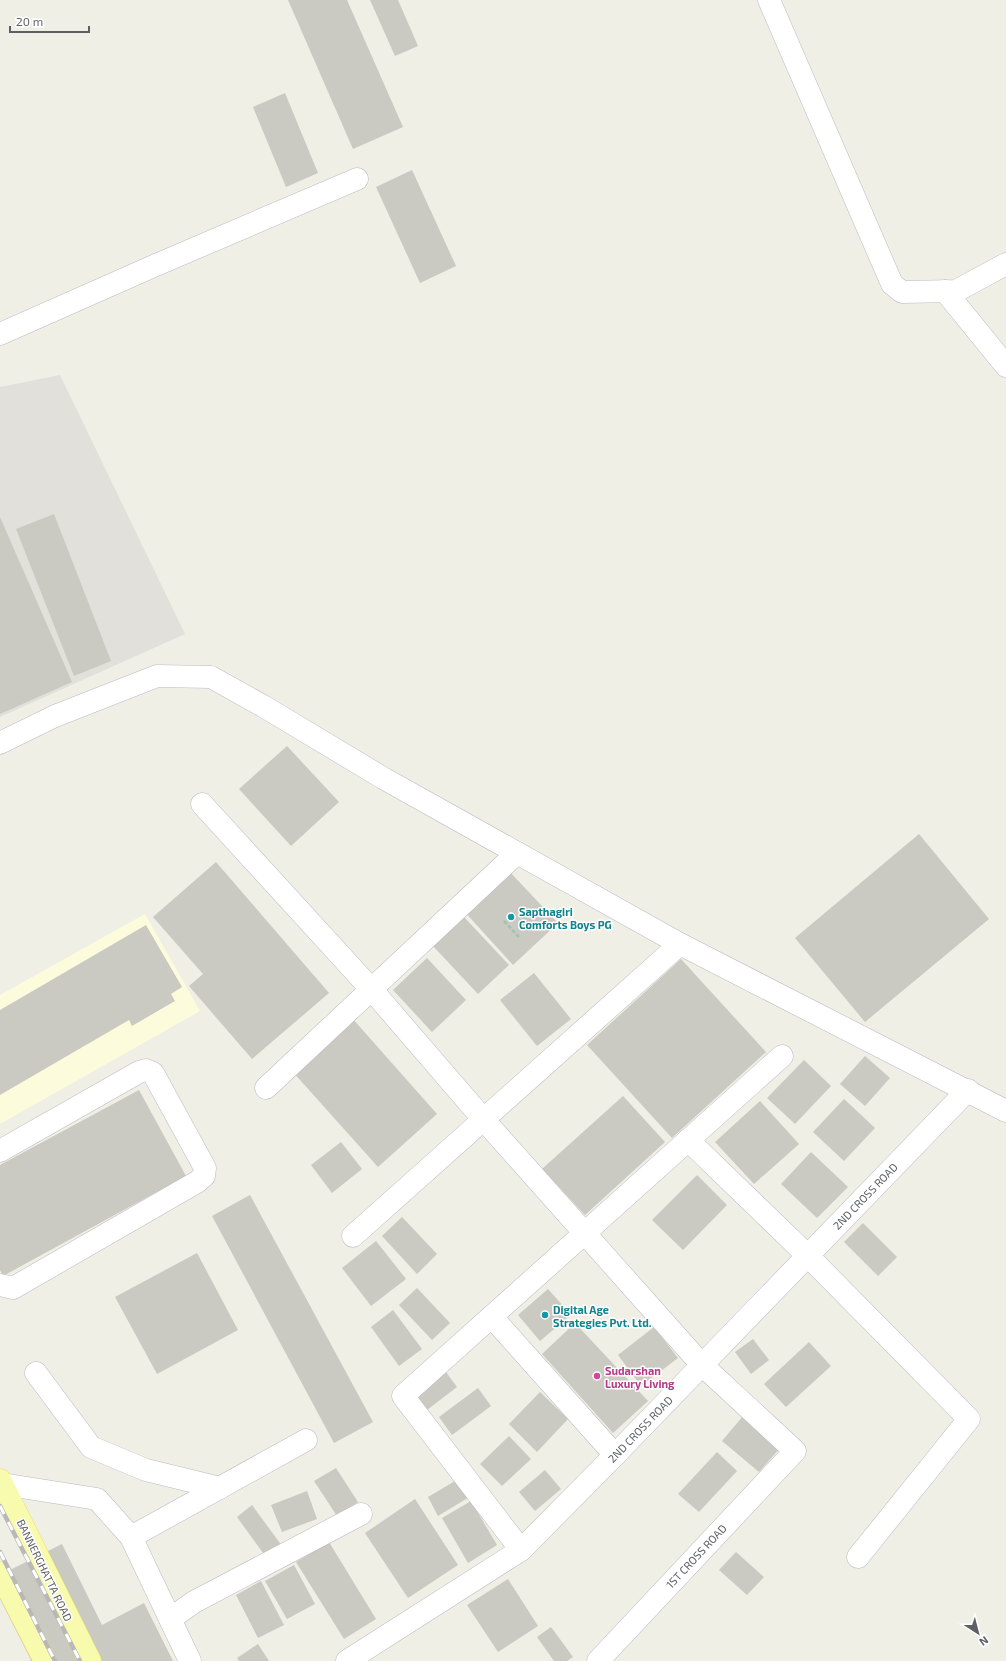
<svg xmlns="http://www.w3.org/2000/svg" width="1006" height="1661" viewBox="0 0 1006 1661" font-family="'Exo 2',sans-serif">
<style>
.commercial{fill:#fcfcdd}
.industrial{fill:#e1e0da}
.building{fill:#cac9c2}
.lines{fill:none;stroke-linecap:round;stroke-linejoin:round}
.minor-casing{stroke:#babbc1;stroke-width:23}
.major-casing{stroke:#ebe162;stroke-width:23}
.path{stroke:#9dc5b1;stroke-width:2.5;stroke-dasharray:4 2;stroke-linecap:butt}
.minor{stroke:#fff;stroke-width:22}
.major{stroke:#f8fbae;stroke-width:22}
.rail-casing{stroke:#b8b8b9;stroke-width:4.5}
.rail{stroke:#fff;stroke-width:3;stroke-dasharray:9;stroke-linecap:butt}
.culture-dot{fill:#0f9aa8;stroke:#fff;stroke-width:1.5}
.hotel-dot{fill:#d1479c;stroke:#fff;stroke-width:1.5}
.labels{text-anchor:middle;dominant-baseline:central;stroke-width:3;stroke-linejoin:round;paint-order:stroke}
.culture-label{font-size:11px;font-weight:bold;fill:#0d838f;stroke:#fff;text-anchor:start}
.street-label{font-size:11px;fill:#5d5f65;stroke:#fff}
.hotel-label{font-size:11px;font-weight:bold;fill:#b23c85;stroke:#fff;text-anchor:start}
</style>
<rect width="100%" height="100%" fill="#efefe6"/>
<!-- commercial -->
<path class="commercial" d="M145,914L200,1011L0,1124V995Z"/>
<!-- industrial -->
<path class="industrial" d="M60,375L185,634L0,717V387Z"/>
<!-- building -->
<g class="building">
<path d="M288,0H347L403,127L353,149Z"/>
<path d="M370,0H398L418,46L395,56Z"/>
<path d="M285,93L318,173L286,187L253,107Z"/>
<path d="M412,170L456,266L420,283L376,187Z"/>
<path d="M54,514L111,661L74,676L16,529Z"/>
<path d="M0,517L72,682L0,714Z"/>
<path d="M287,746L339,802L291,846L239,789Z"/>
<path d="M919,834L989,919L865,1022L795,938Z"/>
<path d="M216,862L329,993L252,1059L189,986L203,974L153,917Z"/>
<path d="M508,870L558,923L513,965L463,910Z"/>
<path d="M464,917L509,965L478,994L433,946Z"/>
<path d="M146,925L182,987L171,994L175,1001L132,1026L129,1020L0,1095V1010Z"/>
<path d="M427,958L466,1000L432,1032L393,990Z"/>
<path d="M681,959L766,1052L672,1138L587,1045Z"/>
<path d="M534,973L571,1019L537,1046L500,1000Z"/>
<path d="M352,1018L437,1114L378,1167L292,1071Z"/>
<path d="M865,1056L890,1078L865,1106L840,1084Z"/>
<path d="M804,1060L831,1086L795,1124L767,1098Z"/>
<path d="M139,1090L186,1176L3,1276L0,1270V1165Z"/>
<path d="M623,1096L665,1142L585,1215L542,1169Z"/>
<path d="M844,1099L875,1128L844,1161L813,1132Z"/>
<path d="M760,1101L799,1144L754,1184L715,1142Z"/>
<path d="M341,1142L362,1169L332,1193L311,1165Z"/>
<path d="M811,1152L848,1187L817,1218L781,1184Z"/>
<path d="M697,1175L727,1205L683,1250L652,1220Z"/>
<path d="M250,1195L373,1422L334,1443L212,1216Z"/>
<path d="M402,1217L437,1254L417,1274L382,1236Z"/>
<path d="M863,1223L897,1257L878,1276L844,1242Z"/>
<path d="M376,1241L406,1279L371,1306L342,1268Z"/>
<path d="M197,1253L238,1330L157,1374L115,1297Z"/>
<path d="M417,1288L450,1323L432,1340L399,1305Z"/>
<path d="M548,1289L571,1315L540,1341L518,1315Z"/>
<path d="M393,1310L422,1349L399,1366L371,1327Z"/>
<path d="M575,1323L648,1401L613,1433L542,1354Z"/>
<path d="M654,1327L678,1358L641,1386L618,1355Z"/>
<path d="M753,1339L769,1360L751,1374L735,1352Z"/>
<path d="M809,1342L831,1366L786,1407L764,1384Z"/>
<path d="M446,1372L457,1387L427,1410L415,1395Z"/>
<path d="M478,1388L491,1406L452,1435L439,1417Z"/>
<path d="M540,1392L568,1419L537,1452L509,1424Z"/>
<path d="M743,1416L780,1448L759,1472L722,1441Z"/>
<path d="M509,1436L531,1459L502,1486L480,1464Z"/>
<path d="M717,1452L737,1471L699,1512L678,1494Z"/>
<path d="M336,1468L358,1502L337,1516L314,1481Z"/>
<path d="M545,1470L561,1489L535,1511L519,1492Z"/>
<path d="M460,1478L471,1496L438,1516L428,1497Z"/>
<path d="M307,1491L317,1519L282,1532L271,1505Z"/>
<path d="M415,1499L458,1565L408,1598L365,1533Z"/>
<path d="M471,1501L497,1545L468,1563L442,1518Z"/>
<path d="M252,1505L282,1546L266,1557L237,1517Z"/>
<path d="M329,1542L376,1619L344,1639L296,1562Z"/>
<path d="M62,1544L102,1625L144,1603L173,1661H29L31,1660L0,1599V1575Z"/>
<path d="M736,1552L764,1577L747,1595L719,1570Z"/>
<path d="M294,1565L315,1604L287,1619L265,1581Z"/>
<path d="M508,1579L538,1626L498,1652L467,1605Z"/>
<path d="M261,1581L284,1625L258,1638L236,1595Z"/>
<path d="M551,1627L573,1657L567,1661H554L537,1637Z"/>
<path d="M258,1644L269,1661H239L237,1658Z"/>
</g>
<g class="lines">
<defs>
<g id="minor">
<path d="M769,0L892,284L902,292L956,291L1006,264"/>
<path d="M945,291L1006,366"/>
<path d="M0,334L156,265L357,179"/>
<path d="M0,743L55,716L157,676L211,677L263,706L383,778L680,944L1006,1111"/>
<path d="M202,804L372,990L484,1120L702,1365L795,1451L598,1661"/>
<path d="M266,1088L517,853"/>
<path d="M688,1140L808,1256L969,1419L858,1557"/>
<path d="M0,1151L139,1072L146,1070L153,1073L205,1168L204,1176L197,1182L13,1288L0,1285"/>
<path d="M353,1236L680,944"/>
<path d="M492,1317L615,1455"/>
<path d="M36,1373L91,1447L146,1470L220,1488"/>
<path d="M2,1484L97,1499L131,1537L190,1661"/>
<path d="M131,1537L306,1440"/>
<path d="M521,1550L403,1396L782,1056"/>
<path d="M170,1619L194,1602L361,1514"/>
<path d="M347,1661L521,1550L615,1455L968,1090"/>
</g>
<g id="major">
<path d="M0,1480L90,1661"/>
<path d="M0,1573L45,1661"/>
</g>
</defs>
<!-- minor casing -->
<use href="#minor" class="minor-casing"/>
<!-- major casing -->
<use href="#major" class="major-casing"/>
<!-- path -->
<path class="path" d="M504,921L519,937"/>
<!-- minor -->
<use href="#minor" class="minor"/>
<!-- major -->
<use href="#major" class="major"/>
<defs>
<g id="rail">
<path d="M0,1506L80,1661"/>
<path d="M0,1552L55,1661"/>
</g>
</defs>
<!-- rail casing -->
<use href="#rail" class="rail-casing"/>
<!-- rail -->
<use href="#rail" class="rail"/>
</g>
<!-- markers -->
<g class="culture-dot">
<circle cx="511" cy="917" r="4"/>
<circle cx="545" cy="1315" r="4"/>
</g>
<circle class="hotel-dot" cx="597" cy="1376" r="4"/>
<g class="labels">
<!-- culture labels -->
<g class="culture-label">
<text x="519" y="911">Sapthagiri<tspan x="519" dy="13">Comforts Boys PG</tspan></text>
<text x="553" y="1309">Digital Age<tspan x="553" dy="13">Strategies Pvt. Ltd.</tspan></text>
</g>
<!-- street labels -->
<g class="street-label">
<text transform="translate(865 1196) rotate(-46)">2ND CROSS ROAD</text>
<text transform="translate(640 1429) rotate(-46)">2ND CROSS ROAD</text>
<text transform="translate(696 1556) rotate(-47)">1ST CROSS ROAD</text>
<text transform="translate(45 1570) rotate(64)">BANNERGHATTA ROAD</text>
</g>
<!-- hotel labels -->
<g class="hotel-label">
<text x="605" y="1370">Sudarshan<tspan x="605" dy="13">Luxury Living</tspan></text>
</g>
</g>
<!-- north arrow -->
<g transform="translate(978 1633) rotate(144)" stroke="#ffffff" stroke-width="3" paint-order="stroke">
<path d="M0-3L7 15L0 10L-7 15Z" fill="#5d5f65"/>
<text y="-6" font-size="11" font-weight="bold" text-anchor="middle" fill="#5d5f65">N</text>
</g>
<!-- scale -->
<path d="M10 26v6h79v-6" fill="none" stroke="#5d5f65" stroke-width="2"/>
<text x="16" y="26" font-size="12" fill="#5d5f65" stroke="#ffffff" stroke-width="3" paint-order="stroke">20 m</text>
</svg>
